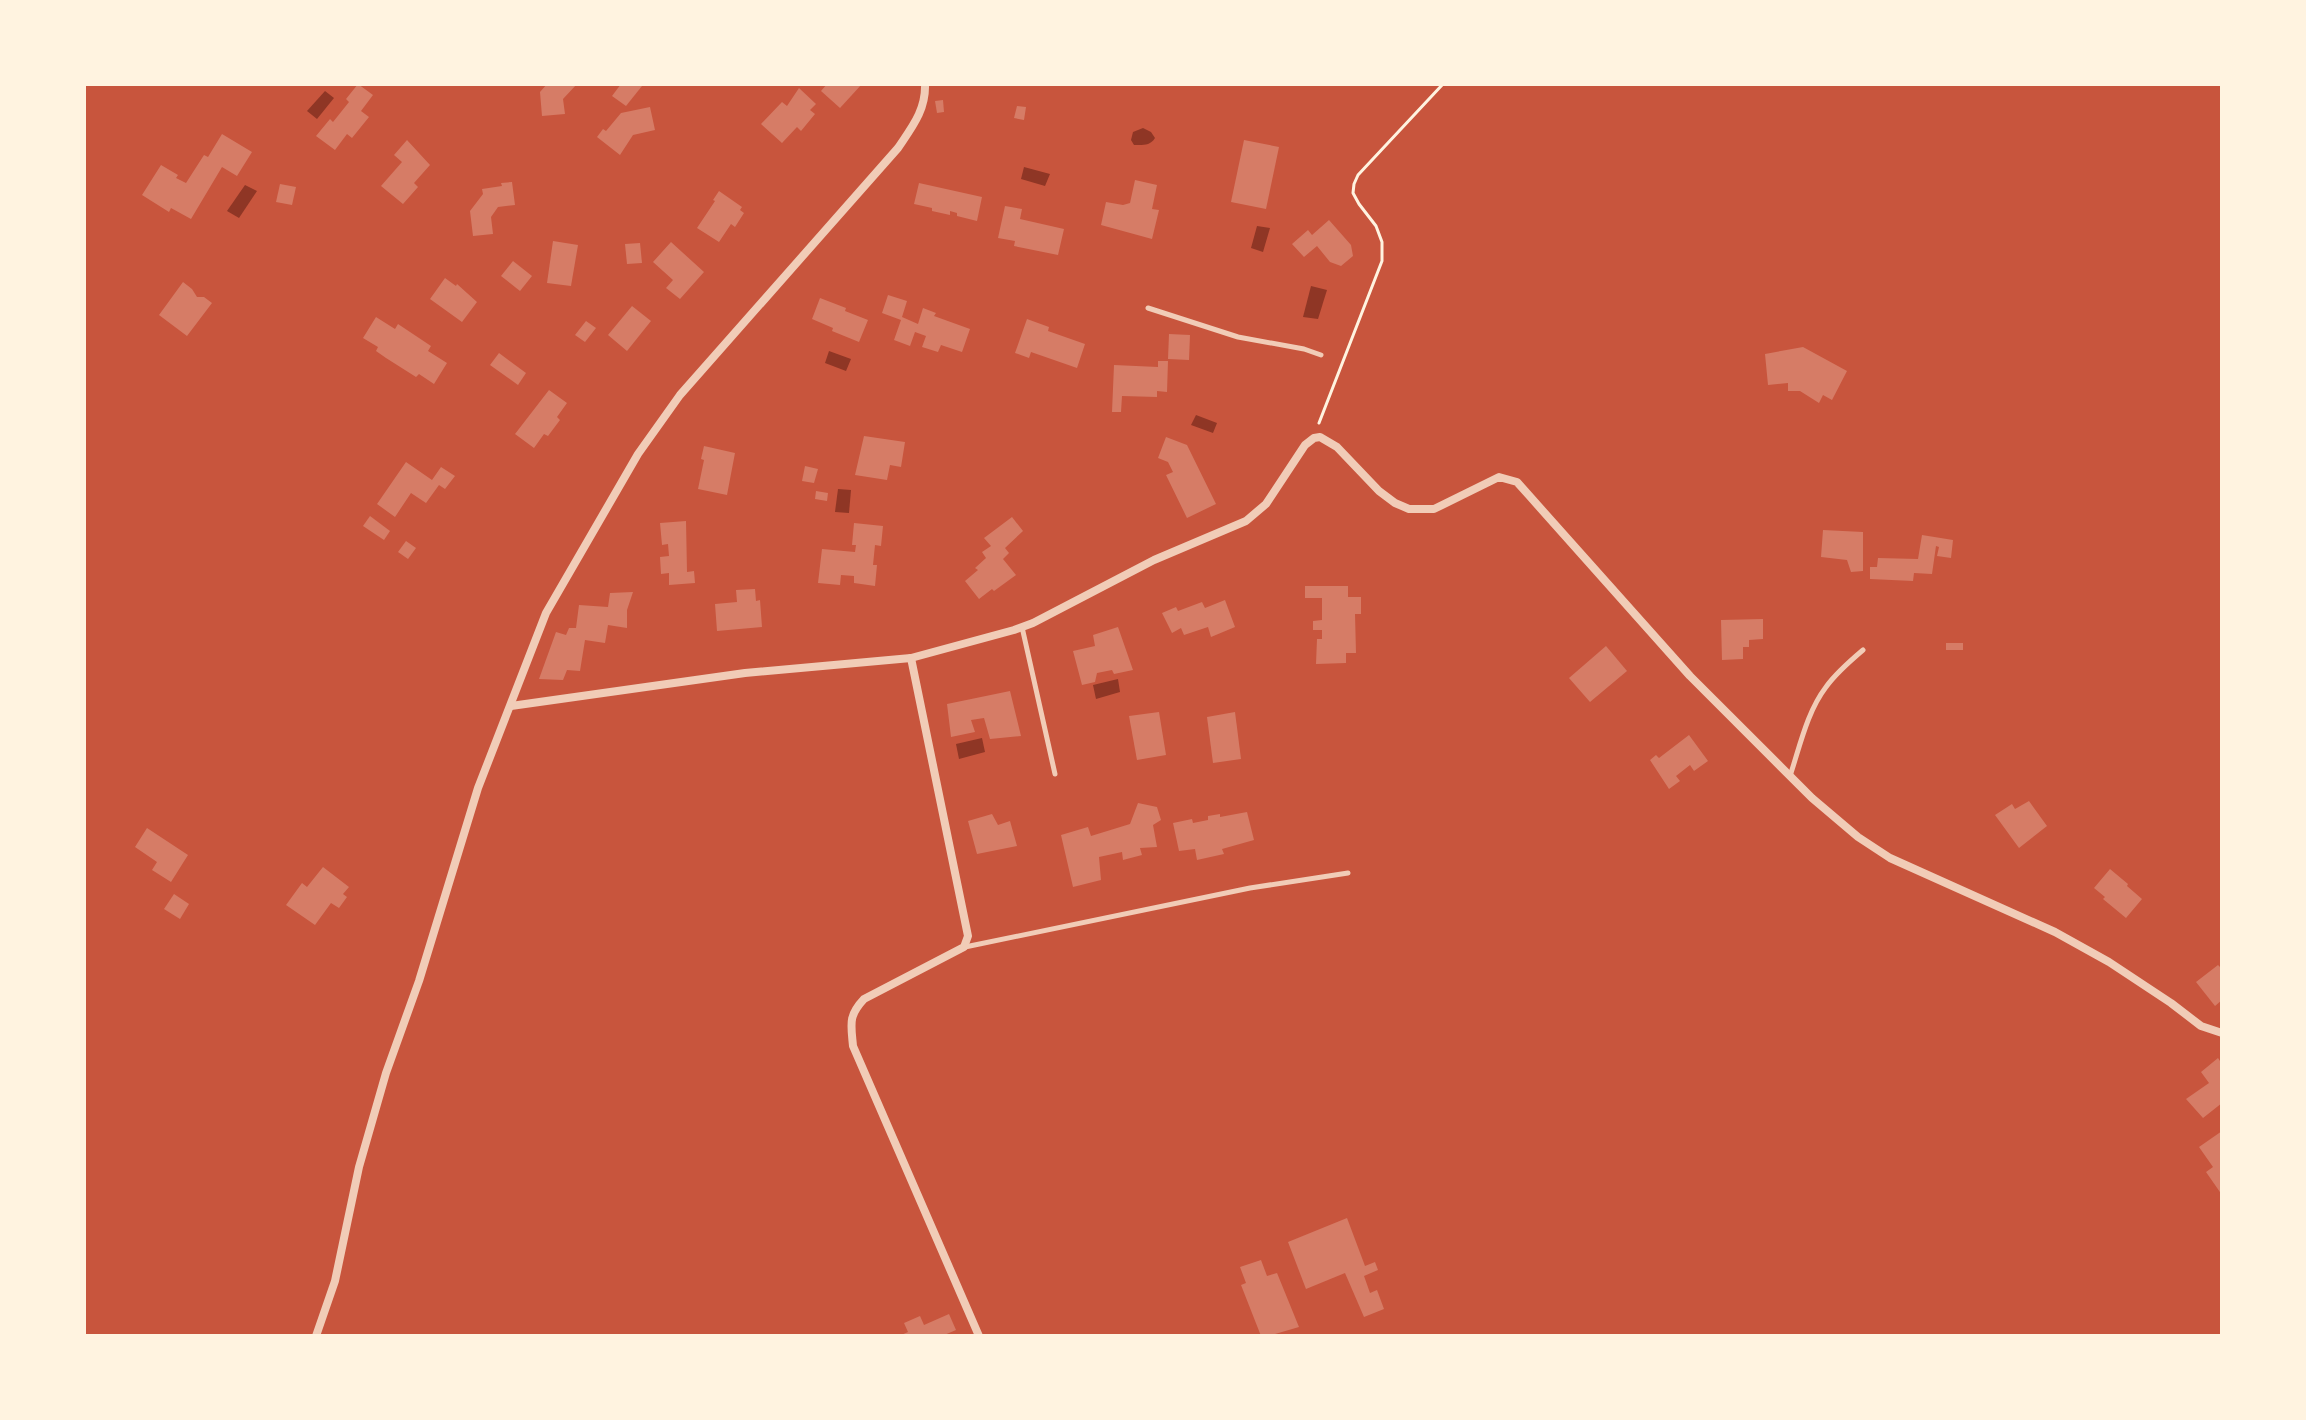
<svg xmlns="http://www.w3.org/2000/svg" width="2306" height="1420" viewBox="0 0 2306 1420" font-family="'Times New Roman',serif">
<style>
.water{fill:#8f3625}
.building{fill:#d67c66}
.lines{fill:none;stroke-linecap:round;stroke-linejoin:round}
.path{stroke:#fff3e0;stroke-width:3}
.service{stroke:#f1ccb7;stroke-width:5}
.minor{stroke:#f1ccb7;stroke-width:8}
</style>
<rect width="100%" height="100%" fill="#c8553d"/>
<!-- water -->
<g class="water">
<path d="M325,91L334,98L317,119L307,111Z"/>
<path d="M1143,128L1151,132L1155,138C1150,146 1143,145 1134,145L1131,140L1133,132Z"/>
<path d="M1024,167L1050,174L1045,186L1021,179Z"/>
<path d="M245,185L257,191L239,218L227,211Z"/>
<path d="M1257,226L1270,228L1263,252L1251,248Z"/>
<path d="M1311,286L1327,290L1318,319L1303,317Z"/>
<path d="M829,351L851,359L846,371L825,363Z"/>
<path d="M1196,415L1217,423L1213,433L1191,425Z"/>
<path d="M838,489L851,490L849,513L835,512Z"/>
<path d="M1118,679L1120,692L1096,699L1093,685Z"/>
<path d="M982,738L985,752L959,759L956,744Z"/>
</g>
<!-- building -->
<g class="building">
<path d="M358,84L373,95L361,111L369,117L352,138L347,134L335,150L316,136L330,119L333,122L349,102L346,99Z"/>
<path d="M547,84H577L563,99L565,114L542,116L540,92Z"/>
<path d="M621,84H640L642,86L626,106L612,96Z"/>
<path d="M827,84H862L840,108L821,91Z"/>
<path d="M799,88L816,104L810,110L815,114L801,131L797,127L782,143L761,124L782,102L787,106Z"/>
<path d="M943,100L944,112L937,113L935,101Z"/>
<path d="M1017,106L1026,107L1024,120L1014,118Z"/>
<path d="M650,107L655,130L633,135L620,155L597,137L603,129L606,131L621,113Z"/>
<path d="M222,134L252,152L237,176L222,167L191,219L171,208L169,212L142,195L161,165L178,175L176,178L186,183L204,155L208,157Z"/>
<path d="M407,140L430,165L414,183L418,187L403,204L381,186L402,162L394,155Z"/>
<path d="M1244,140L1279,147L1266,209L1231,202Z"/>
<path d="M1135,180L1157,185L1152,209L1159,210L1152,239L1101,225L1106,202L1123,205L1130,203Z"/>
<path d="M512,182L515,205L498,207L491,217L493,234L473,236L470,211L483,194L482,189L502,186L501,183Z"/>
<path d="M919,183L982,197L977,221L957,216V213L950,211V215L932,211V208L914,204Z"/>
<path d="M280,184L296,187L292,205L276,202Z"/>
<path d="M719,191L742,207L740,210L744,213L735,227L731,224L719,242L697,228L715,201L713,200Z"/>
<path d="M1005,206L1022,209L1020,219L1064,229L1058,255L1014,246L1015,241L998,238Z"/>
<path d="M1329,220L1351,245L1353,256L1341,266L1330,262L1317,246L1304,257L1292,244L1308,230L1312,235Z"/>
<path d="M553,241L578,245L571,286L547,283Z"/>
<path d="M671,242L704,272L680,299L666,288L673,280L653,262Z"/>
<path d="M640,243L642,263L627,264L625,244Z"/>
<path d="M513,261L532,276L520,291L501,276Z"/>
<path d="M445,278L456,286L457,284L477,302L462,322L430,299Z"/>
<path d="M183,282L192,289L197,297H204L212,303L187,336L159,315Z"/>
<path d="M888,295L907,301L902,317L918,324L923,308L936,313L934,316L970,329L962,352L941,345L938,352L922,347L926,336L915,332L910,346L894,340L901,320L882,313Z"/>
<path d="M820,298L846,308L845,311L868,320L859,342L832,331L833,328L812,319Z"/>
<path d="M632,306L651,321L627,351L608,335Z"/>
<path d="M376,317L395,329L398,324L431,346L428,351L447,363L434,384L419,374L416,377L386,358L376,351L378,347L363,338Z"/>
<path d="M1027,319L1049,327L1048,331L1085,344L1077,368L1031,352L1029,358L1015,353Z"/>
<path d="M586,321L596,328L585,342L575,335Z"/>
<path d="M1169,334L1190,335L1189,360L1168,359Z"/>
<path d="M1803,347L1847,371L1832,400L1823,395L1819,403L1800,391H1788V383L1768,385L1765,354Z"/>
<path d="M499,353L526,373L518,385L490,365Z"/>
<path d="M1158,361H1168L1167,392L1157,391V397L1122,396L1121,412H1112L1114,365L1158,367Z"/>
<path d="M549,390L567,403L557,417L560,420L548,436L544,434L534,448L515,434Z"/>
<path d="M864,436L905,442L901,467L890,465L887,480L855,475Z"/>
<path d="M1166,437L1187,445L1216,504L1187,518L1166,475L1173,472L1168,462L1158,458Z"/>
<path d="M704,446L735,453L727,495L698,489L704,460L701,459Z"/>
<path d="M406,462L432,480L441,467L455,476L445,489L439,485L426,503L411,493L395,517L377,504Z"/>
<path d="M805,466L818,469L814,483L802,481Z"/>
<path d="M816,491L828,493L827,501L815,499Z"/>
<path d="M370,516L390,531L384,540L363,526Z"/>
<path d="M1012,517L1023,531L1005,548L1009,553L1003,559L1016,575L994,591L992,589L979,599L965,581L978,570L975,568L986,558L982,552L991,546L984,538Z"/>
<path d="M686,521L687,572L694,571L695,583L669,585V573L661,574L660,557L669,556L668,544L662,545L660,523Z"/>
<path d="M854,523L883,526L881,546L875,545L873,565H877L875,586L854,583V576L841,575L840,585L818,583L822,549L855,552L856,545H852Z"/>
<path d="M1823,530L1863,532V571L1851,572L1847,560L1821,557Z"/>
<path d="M1922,535L1953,540L1951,558L1937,556L1939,547L1936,546L1932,574L1914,573L1913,581L1870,579V567H1877L1878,558L1918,559Z"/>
<path d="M406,541L416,548L408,559L398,552Z"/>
<path d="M1305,586H1348V597H1361V614H1355L1356,653H1346V663L1316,664L1317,639H1322V630H1313V621L1322,620V598H1305Z"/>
<path d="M755,589L756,601L760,600L762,627L717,631L715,604L737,602L736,590Z"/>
<path d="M633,592L627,610V628L608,625L605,643L585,640L580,671L567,670L563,680L539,679L556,632L566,635L569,628H576L579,605L608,607L610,593Z"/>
<path d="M1225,600L1235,627L1211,637L1208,627L1184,635L1181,628L1172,633L1162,613L1176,607L1178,611L1202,602L1205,608Z"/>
<path d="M1763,619V639L1749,640V647H1743V659L1722,660L1721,620Z"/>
<path d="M1118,627L1133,670L1114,674L1112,670L1097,673L1095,682L1082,685L1073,651L1095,646L1093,635Z"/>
<rect x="1946" y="643" width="17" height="7"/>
<path d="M1606,646L1627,671L1590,702L1569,678Z"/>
<path d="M1010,691L1021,736L990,739L984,718L971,720L975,732L951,737L947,704Z"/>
<path d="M1159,712L1166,755L1137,760L1129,716Z"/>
<path d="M1235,712L1241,759L1213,763L1207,717Z"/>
<path d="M1689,735L1708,761L1694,771L1690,765L1676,776L1680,781L1669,789L1650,760L1656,755L1659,758Z"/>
<path d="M2029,801L2047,826L2019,848L1995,815L2012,804L2015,809Z"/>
<path d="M1138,803L1157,807L1161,820L1153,825L1157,847L1140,848L1142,855L1123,860L1122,852L1099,857L1101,880L1073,887L1061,835L1088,827L1091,836L1130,824Z"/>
<path d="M1247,812L1254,840L1222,849L1224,854L1197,860L1195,849L1179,851L1173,823L1192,819L1193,823L1208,820V816L1220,814V817Z"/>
<path d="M992,814L998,825L1010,821L1017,846L977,854L968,821Z"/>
<path d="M147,828L188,855L171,882L152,870L157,862L135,847Z"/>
<path d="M323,867L349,887L343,894L347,897L339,908L331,903L315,925L286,905L302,883L307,887Z"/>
<path d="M2110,869L2128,884L2127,886L2142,899L2126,918L2103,899L2105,897L2094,888Z"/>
<path d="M174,894L189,904L180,919L164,909Z"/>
<path d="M2218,965L2222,969V1000L2215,1006L2196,982Z"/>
<path d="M2218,1058L2222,1064V1103L2203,1118L2186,1099L2209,1083L2201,1072Z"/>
<path d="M2222,1131V1195L2206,1172L2213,1167L2199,1147Z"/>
<path d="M1347,1218L1365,1266L1375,1262L1378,1270L1364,1276L1370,1293L1377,1290L1384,1309L1364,1317L1345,1273L1306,1289L1288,1242Z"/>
<path d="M1261,1260L1267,1276L1277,1273L1299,1327L1268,1336H1261L1241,1285L1246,1283L1240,1267Z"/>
<path d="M949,1314L956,1330L942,1336H899L908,1332L904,1323L920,1316L924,1325Z"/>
</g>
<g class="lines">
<!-- path -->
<path class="path" d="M1319,423L1382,261V242L1376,226L1359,204L1353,193L1354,184L1358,175L1372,160L1443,84"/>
<!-- service -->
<g class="service">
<path d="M1148,308L1238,337L1304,349L1321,355"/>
<path d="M1022,627L1055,774"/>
<path d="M1790,776C1800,746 1807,712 1826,687C1836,673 1850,661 1863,650"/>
<path d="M965,947L1250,888L1348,873"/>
</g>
<!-- minor -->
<g class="minor">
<path d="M911,658L968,936L964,947L864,999C848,1016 851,1024 853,1046L979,1336"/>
<path d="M511,706L745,673L911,658L1014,630L1033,623L1154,560L1246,521L1266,504L1305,445L1314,438L1320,437L1337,447L1379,491L1395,503L1409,509H1434L1499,477L1517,482L1690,676L1812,798L1858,837L1890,858L2055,932L2109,962L2171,1003L2201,1026L2222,1033"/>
<path d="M316,1336L335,1281L359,1167L386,1073L419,981L478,788L546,613L638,454L680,395L898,148C912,127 926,110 925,84"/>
</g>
</g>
<!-- border -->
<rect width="2306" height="1420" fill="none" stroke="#fff3e0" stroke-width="172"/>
</svg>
